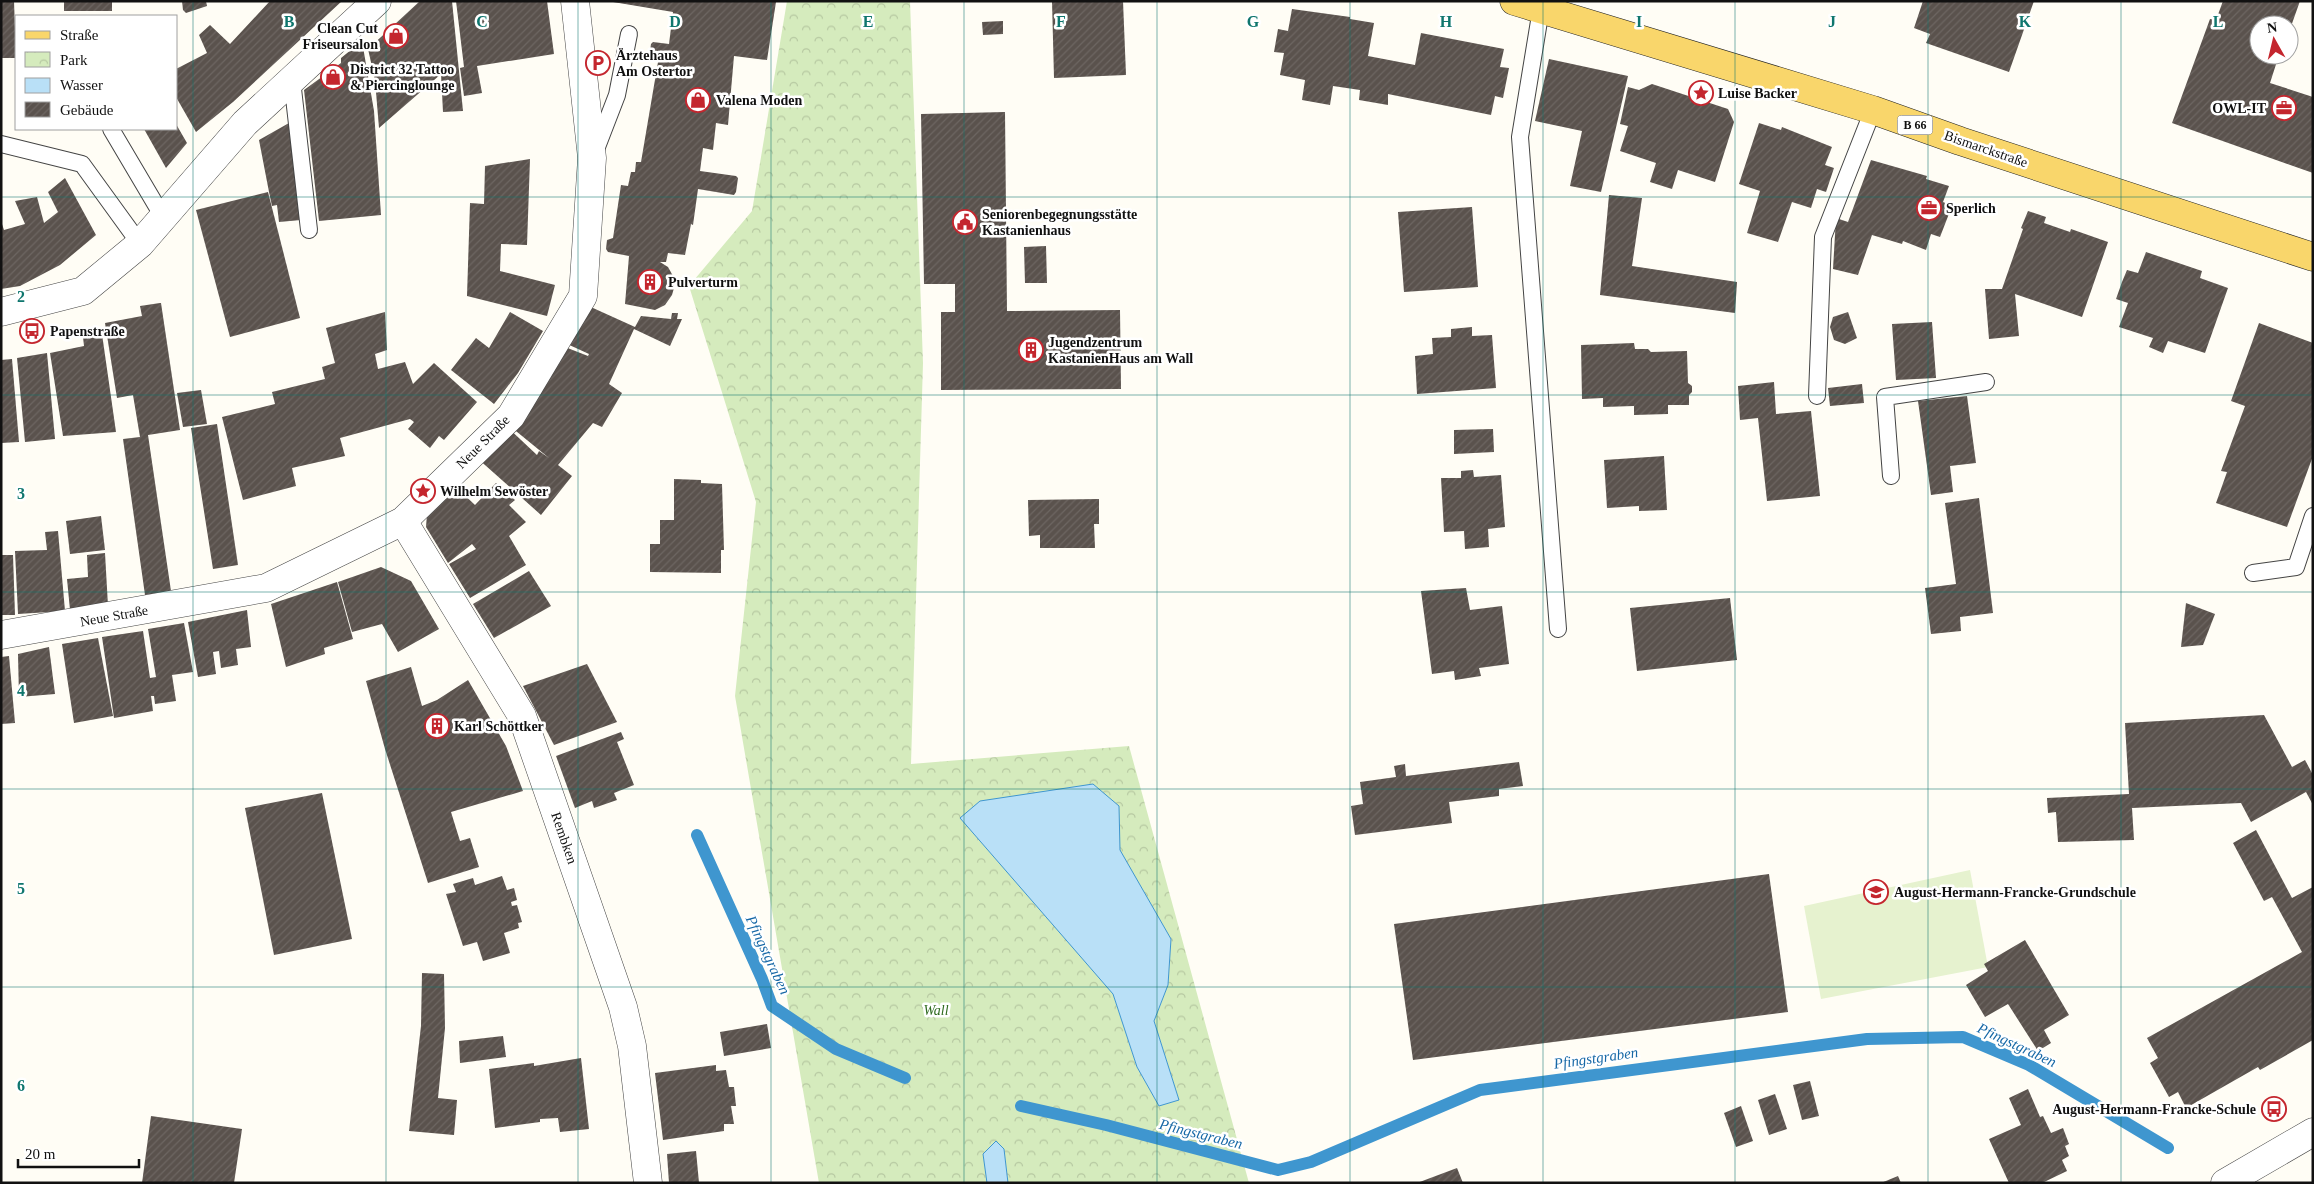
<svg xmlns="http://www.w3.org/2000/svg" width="2314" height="1184" viewBox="0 0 2314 1184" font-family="'Times New Roman',serif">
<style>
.park{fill:url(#park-crowns);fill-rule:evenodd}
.pitch{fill:#e6f2cf}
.water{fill:#b9e0f7;stroke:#3f96cf}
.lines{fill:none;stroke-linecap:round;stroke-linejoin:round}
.stream{stroke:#3f96cf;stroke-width:12}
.building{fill:url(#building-hatch)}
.service-casing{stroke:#444;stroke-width:18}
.minor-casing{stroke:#444;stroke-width:29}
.primary-casing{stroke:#222;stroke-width:29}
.service{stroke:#fff;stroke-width:16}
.minor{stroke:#fff;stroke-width:28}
.primary{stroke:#f9d66b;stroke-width:28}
.grid{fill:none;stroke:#0f766e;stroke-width:1;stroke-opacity:0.55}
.labels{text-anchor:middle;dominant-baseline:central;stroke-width:5;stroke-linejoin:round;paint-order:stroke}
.shield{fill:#fff;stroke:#585858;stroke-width:1}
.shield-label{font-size:12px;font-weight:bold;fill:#111}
.poi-label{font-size:14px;font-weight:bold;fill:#111;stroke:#fff;text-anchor:start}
.street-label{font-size:14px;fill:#111;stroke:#fff}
.park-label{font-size:14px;font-style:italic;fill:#2f6b1f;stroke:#fff}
.water-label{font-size:15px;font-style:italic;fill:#1768a6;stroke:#fff}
.grid-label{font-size:16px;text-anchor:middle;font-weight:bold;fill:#0f766e;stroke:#fff;stroke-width:5;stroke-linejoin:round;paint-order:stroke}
</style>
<defs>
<pattern id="park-crowns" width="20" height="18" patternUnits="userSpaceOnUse" patternTransform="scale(1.25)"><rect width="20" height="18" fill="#d5ebbd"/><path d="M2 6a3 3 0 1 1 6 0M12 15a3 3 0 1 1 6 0" fill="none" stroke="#b6c8a1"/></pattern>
<pattern id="building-hatch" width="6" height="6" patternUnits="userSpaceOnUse" patternTransform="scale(1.25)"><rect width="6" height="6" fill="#5a524d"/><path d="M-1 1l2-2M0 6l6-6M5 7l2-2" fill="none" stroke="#6d6662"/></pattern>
</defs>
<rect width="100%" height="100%" fill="#fffdf5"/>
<!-- park -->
<path class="park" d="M787,1H910L923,363L911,764L1129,746L1249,1183H1008L1004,1149L983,1154L987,1183H819L735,696L756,502L689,286L752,211ZM1119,806V850L1171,939L1168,985L1154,1021L1179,1100L1159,1106L1137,1067L1113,994Z"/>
<!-- pitch -->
<path class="pitch" d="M1970,870L1988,967L1821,999L1804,906Z"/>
<!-- water -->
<g class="water">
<path d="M1093,784L1119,806L1120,850L1171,939L1168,985L1154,1021L1179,1100L1159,1106L1137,1067L1113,994L960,818L980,801Z"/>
<path d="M996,1141L1004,1149L1008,1183H987L983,1154Z"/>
</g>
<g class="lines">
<!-- stream -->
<g class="stream">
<path d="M697,835L762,979L772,1006L836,1049L905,1078"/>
<path d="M1021,1106L1106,1125L1278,1170L1311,1162L1480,1090L1867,1039L1963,1037L2029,1065L2168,1148"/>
</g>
</g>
<!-- building -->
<g class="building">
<path d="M1,1H14L16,58H1Z"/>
<rect x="64" y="1" width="48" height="10"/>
<path d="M182,1H206L207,6L186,13L183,10Z"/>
<path d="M270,1H342L233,102L196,132L176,97V69L207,53L199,35L210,25L230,44Z"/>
<path d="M420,1H452L463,111L443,112L441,74L379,128L375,80L368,49Z"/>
<path d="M456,1H547L554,54L477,66L482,93L464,96L460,68L464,67Z"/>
<path d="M607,1L776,2L767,60L734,56L728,125L716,123L713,150L703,148L700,171L736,176L738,178L736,192L734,195L698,189L693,225L691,224L685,255L668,253L666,262H660L668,267L673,276L674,288L672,295L665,305L655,310L625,304L629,256L608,252L606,249L607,240L613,238L621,185L628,186L631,172H635L636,162H641L658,62L649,58L651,44L653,42L669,44L673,12Z"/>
<path d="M1052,1H1123L1126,75L1054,78Z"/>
<path d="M1923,1H2034L2009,72L1926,43L1930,34L1914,28Z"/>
<path d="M2223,1H2300L2289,32V25H2259V55H2279L2270,83L2313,97V173L2172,123L2210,19L2216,20Z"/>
<path d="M1292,9L1350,17V19L1374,23L1368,56L1415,65L1421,33L1504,49L1500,67L1509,68L1503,98L1495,96L1491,115L1388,94V105L1359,100L1360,90L1333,86L1330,105L1302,100L1305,80L1280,75L1284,53L1274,52L1278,29L1288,31Z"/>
<path d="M1003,21V34L983,35L982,22Z"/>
<path d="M362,41L374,111L381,215L319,221L304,90L341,63V58Z"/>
<path d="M1549,59L1628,76L1601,192L1570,186L1582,131L1535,121Z"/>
<path d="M1652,84L1728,109L1734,122L1715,182L1678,170L1672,189L1650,182L1656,163L1620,151L1628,126L1620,124L1628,87L1639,90Z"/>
<path d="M1005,112L1007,311L1120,310L1121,389L941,390V312H955V284H924L921,114Z"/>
<path d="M289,123L301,220L279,222L277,205L272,206L269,192L259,140Z"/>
<path d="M1759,123L1781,130L1782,127L1832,147L1825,165L1834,168L1826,192L1817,189L1811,208L1792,202L1778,242L1747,233L1760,191L1739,184Z"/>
<path d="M176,124L187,143L166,168L144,129H176Z"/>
<path d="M530,159L527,245L501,244L500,271L555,285L547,316L467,296L470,203L484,204L485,166Z"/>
<path d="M1871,160L1927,176L1926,179L1949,186L1943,202L1952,206L1940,237L1931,234L1926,250L1903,241L1902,244L1872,235L1858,275L1833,269L1836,218L1848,222Z"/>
<path d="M65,178L96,235L60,265L20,286L1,289V221L4,230L25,224L15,201L37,197L44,223L58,212L48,192Z"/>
<path d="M268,192L300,318L230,337L196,210Z"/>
<path d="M1609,195L1642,198L1632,266L1737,282L1735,313L1600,295Z"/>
<path d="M1472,207L1478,287L1404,292L1398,212Z"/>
<path d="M2028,211L2046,217L2044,223L2070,232L2071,229L2108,242L2107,245L2082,317L2015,294L2019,336L1989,339L1985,289H2002L2023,229L2021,228Z"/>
<path d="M1046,246L1047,283H1025L1024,247Z"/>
<path d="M2146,252L2202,271L2200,278L2228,288L2205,353L2168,341L2163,353L2149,347L2153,338L2119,327L2128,303L2116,299L2122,282L2127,270L2138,273Z"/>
<path d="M160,303H161L180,430L148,435L171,591L145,595L123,439L140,437L133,395L117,398L105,323L142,316L140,306Z"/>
<path d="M582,303L635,327L641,316L671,319L672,313H678L677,319H682L670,346L634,329L609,384L622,393L602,427L593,423L558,465L572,476L541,515L476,457L505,425L537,455L539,451L549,458L511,427L565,347L588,356L589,354L565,343Z"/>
<path d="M385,312L387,350L375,354L378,369L405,362L413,384L434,363L477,402L444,440L439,436L430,448L408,429L414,422L410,419L340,438L345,456L292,468L296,486L243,500L222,417L275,404L272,392L325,379L322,367L335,363L326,328Z"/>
<path d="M510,312L543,331L518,373L494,404L451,370L476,338L489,348Z"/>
<path d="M1848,312L1857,338L1845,344L1834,340L1830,327L1833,317Z"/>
<path d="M1932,322L1936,378L1896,380L1892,324Z"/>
<path d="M2259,323L2313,343V456L2287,527L2216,503L2227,472L2221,471L2245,406L2231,401Z"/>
<path d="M1472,327V336L1492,335L1496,388L1417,394L1415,356L1433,354L1432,338L1451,337V329Z"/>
<path d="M102,334L116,432L63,436L50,353L84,346L83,337Z"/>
<path d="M1634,343L1635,349H1648L1651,352L1687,351L1688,383L1692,386V392L1689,395V405H1668V414L1634,415V406L1603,407V398L1582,399L1581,345Z"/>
<path d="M47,353L55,439L25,442L17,358Z"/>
<path d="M12,359L19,442L1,443V360Z"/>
<path d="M1774,382L1776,414L1811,411L1820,496L1767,501L1758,418L1740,420L1738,386Z"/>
<path d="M1862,384L1864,403L1830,406L1828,388Z"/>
<path d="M201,390L207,424L183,427L177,393Z"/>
<path d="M1967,396L1976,463L1950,466L1953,492L1931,495L1918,401Z"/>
<path d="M217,424L238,565L213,569L191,428Z"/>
<path d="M1493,429L1494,452L1454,454V430Z"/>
<path d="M1664,456L1667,510L1639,511V506L1607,508L1604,460Z"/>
<path d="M1473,470L1474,477L1501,475L1505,527L1488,529L1489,547L1465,549L1464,531L1444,532L1441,478H1461V471Z"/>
<path d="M674,479L701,480V483L722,484L724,550H721V573L650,572V544H660V520H674Z"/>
<path d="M496,483L515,500L509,505L526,522L509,536L526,565L470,598L449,564L476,549L472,544L448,563L426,527L427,514L454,485L475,505Z"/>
<path d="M1979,498L1993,613L1960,617L1961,631L1931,634L1925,588L1956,584L1945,503Z"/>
<path d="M1099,499V524H1094L1095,548H1040V535L1029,536L1028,500Z"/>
<path d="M101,516L105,550L70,554L66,521Z"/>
<path d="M58,531L65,611L18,614L15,551L47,550L45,532Z"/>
<path d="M105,553L108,606L70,610L67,579L88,577L87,555Z"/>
<path d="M1,555H13L15,615H1Z"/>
<path d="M381,567L411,581L439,629L398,652L382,624L352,632L338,582Z"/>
<path d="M529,571L551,606L494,638L473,604Z"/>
<path d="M337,582L353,639L324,648L325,654L286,667L271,604Z"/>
<path d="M1466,588L1470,610L1502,606L1509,664L1479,668L1481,676L1455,680L1454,671L1432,674L1421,591Z"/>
<path d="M1730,598L1737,660L1637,671L1630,608Z"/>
<path d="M2186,603L2215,614L2203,645L2181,647Z"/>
<path d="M247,610L251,647L236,649L238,665L221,668L219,651L213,652L216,674L198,677L188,622Z"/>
<path d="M184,623L193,672L172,675L176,701L155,704L154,696H151L153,711L114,718L102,637L143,631L150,678L156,677L148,629Z"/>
<path d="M98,638L113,716L74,723L62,644Z"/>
<path d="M49,647L55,694L19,697L18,654Z"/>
<path d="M9,656L15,723L1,724V657Z"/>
<path d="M587,664L617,722L554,745L523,686Z"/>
<path d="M411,667L422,706L437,700L468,680L506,746L523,791L451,812L460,841L470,838L479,867L428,883L385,749L366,681Z"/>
<path d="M2264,715L2292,767L2305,760L2313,775V805L2306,792L2251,822L2241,803L2132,808L2134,840L2058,842L2056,812L2048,813L2047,798L2129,794L2125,723Z"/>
<path d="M621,732L624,739L617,742L634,785L614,793L617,800L594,808L592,801L575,808L556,756Z"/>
<path d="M1519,762L1523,786L1499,789V796L1449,802L1452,823L1355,835L1351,806L1363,804L1360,782L1396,777L1394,766L1405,764L1406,776Z"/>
<path d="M322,793L352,939L274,955L245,808Z"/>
<path d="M2256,830L2292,898L2313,887V1040L2260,1070L2258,1067L2186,1108L2178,1092L2169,1097L2150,1063L2158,1058L2147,1038L2302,952L2272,897L2264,901L2233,843Z"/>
<path d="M1769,874L1788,1012L1413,1060L1394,924Z"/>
<path d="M502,876L507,890L514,888L517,900L511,902L512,906L517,905L522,922L518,923L519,928L504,933L510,953L483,961L477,942L463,946L446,894L456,892L453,884L473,878L475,885Z"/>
<path d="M2025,940L2069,1015L2044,1030L2051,1043L2038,1051L2008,1004L1985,1017L1966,985L1988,971L1984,964Z"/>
<path d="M422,973L444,974L445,1028L438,1098L457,1100L454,1135L409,1131L421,1026Z"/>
<path d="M767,1024L771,1048L724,1056L720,1032Z"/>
<path d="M503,1036L506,1057L460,1063L459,1041Z"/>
<path d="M581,1058L589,1129L560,1132L558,1118L540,1119V1122L495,1128L489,1069L534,1063V1066Z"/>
<path d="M716,1065V1071L726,1070L729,1087H734L736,1106H731L734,1124H724V1131L663,1140L655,1073Z"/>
<path d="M1810,1081L1819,1116L1802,1120L1793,1085Z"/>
<path d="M2028,1089L2040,1117L2043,1116L2051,1133L2063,1128L2069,1144L2065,1146L2069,1156L2062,1160L2067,1171L2042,1183H2009L1989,1139L2021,1125L2009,1098Z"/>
<path d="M1775,1094L1787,1129L1769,1135L1758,1100Z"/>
<path d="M1741,1106L1753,1141L1736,1147L1724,1113Z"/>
<path d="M151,1116L242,1129L234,1183H142Z"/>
<path d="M696,1151L699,1183H669L667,1154Z"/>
<path d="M1457,1168L1463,1183H1417Z"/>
<path d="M1898,1176L1901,1183H1881Z"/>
</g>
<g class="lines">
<defs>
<g id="service">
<path d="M1541,9L1520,137L1558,629"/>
<path d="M292,80L309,230"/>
<path d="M111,129L163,217"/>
<path d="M1,144L82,164L140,244"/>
<path d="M595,152L617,95L629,34"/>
<path d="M1817,396L1823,237L1873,110"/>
<path d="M1891,476L1885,397L1986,382"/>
<path d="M2253,573L2296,567L2313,516"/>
</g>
<g id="minor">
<path d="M1,312L83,291L140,244L245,123L377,1"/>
<path d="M403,521L522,716L623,1007L632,1046L648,1183"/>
<path d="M1,635L266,588L403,521L511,416L583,296L592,158L575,1"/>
<path d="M2225,1183L2313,1132"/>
</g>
<path id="primary" d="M1514,1L1873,110L1960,141L2313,257"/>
</defs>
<!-- service casing -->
<use href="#service" class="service-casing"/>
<!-- minor casing -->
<use href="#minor" class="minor-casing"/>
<!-- primary casing -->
<use href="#primary" class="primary-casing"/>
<!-- service -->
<use href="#service" class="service"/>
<!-- minor -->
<use href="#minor" class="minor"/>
<!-- primary -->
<use href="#primary" class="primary"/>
</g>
<!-- grid -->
<path class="grid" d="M193,1V1183M386,1V1183M578,1V1183M771,1V1183M964,1V1183M1157,1V1183M1350,1V1183M1543,1V1183M1735,1V1183M1928,1V1183M2121,1V1183M1,197H2313M1,395H2313M1,592H2313M1,789H2313M1,987H2313"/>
<!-- icons -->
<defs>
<symbol id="shop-ring" viewBox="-11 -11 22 22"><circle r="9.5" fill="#fff" stroke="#c4262e" stroke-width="1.5"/><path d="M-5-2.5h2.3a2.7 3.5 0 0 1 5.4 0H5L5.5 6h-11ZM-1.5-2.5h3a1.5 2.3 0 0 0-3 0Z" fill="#c4262e"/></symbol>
<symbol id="parking-ring" viewBox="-11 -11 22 22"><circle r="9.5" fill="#fff" stroke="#c4262e" stroke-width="1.5"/><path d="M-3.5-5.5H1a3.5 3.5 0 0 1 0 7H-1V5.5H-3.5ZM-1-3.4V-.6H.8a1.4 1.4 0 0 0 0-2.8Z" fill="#c4262e"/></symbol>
<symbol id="sight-ring" viewBox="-11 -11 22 22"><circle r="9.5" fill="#fff" stroke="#c4262e" stroke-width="1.5"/><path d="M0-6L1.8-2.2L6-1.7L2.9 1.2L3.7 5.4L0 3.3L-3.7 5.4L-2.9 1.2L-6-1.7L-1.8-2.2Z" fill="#c4262e"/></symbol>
<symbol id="office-ring" viewBox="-11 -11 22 22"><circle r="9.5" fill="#fff" stroke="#c4262e" stroke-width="1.5"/><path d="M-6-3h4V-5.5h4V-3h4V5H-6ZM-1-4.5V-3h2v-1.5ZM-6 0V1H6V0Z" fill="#c4262e"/></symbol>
<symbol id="civic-ring" viewBox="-11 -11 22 22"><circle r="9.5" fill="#fff" stroke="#c4262e" stroke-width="1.5"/><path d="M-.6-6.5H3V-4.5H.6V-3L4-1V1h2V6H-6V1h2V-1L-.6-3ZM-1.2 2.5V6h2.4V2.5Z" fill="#c4262e"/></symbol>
<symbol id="building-ring" viewBox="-11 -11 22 22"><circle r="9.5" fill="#fff" stroke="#c4262e" stroke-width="1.5"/><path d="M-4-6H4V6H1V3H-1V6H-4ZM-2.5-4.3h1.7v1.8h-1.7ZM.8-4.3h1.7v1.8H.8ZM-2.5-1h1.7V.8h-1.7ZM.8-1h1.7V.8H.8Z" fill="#c4262e"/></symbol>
<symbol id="bus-ring" viewBox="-11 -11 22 22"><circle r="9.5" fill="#fff" stroke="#c4262e" stroke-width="1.5"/><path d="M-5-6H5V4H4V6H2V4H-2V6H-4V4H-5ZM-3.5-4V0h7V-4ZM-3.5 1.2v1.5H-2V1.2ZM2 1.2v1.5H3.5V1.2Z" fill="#c4262e"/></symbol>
<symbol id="school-ring" viewBox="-11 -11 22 22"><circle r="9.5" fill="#fff" stroke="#c4262e" stroke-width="1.5"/><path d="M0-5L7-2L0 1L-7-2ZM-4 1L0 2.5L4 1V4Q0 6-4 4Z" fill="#c4262e"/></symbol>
</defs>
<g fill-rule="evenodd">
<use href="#shop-ring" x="382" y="22" width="28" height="28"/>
<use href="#parking-ring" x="584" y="49" width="28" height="28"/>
<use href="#shop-ring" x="319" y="63" width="28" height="28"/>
<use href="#sight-ring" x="1687" y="79" width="28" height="28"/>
<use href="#shop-ring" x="684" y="86" width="28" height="28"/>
<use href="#office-ring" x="2270" y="94" width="28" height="28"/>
<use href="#office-ring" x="1915" y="194" width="28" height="28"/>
<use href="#civic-ring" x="951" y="208" width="28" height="28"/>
<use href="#building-ring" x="636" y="268" width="28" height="28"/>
<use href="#bus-ring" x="18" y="317" width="28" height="28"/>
<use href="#building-ring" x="1017" y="336" width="28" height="28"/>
<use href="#sight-ring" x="409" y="477" width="28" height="28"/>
<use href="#building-ring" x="423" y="712" width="28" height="28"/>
<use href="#school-ring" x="1862" y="878" width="28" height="28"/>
<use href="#bus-ring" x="2260" y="1095" width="28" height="28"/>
</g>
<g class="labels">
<!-- shield labels -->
<rect class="shield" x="1897.5" y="115.5" width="35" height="19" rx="4"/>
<g class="shield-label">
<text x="1915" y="125">B 66</text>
</g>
<!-- poi labels -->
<g class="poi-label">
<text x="378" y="28" text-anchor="end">Clean Cut<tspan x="378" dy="16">Friseursalon</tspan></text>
<text x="616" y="55">Ärztehaus<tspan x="616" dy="16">Am Ostertor</tspan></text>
<text x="350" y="69">District 32 Tattoo<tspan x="350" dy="16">&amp; Piercinglounge</tspan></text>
<text x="1718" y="93">Luise Backer</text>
<text x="716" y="100">Valena Moden</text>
<text x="2266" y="108" text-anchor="end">OWL-IT</text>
<text x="1946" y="208">Sperlich</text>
<text x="982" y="214">Seniorenbegegnungsstätte<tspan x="982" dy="16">Kastanienhaus</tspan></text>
<text x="668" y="282">Pulverturm</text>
<text x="50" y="331">Papenstraße</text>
<text x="1048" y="342">Jugendzentrum<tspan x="1048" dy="16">KastanienHaus am Wall</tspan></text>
<text x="440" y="491">Wilhelm Sewöster</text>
<text x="454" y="726">Karl Schöttker</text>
<text x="1894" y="892">August-Hermann-Francke-Grundschule</text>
<text x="2256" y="1109" text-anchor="end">August-Hermann-Francke-Schule</text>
</g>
<!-- street labels -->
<g class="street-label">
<text transform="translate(1986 149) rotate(19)">Bismarckstraße</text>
<text transform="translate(483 442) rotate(-45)">Neue Straße</text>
<text transform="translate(114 616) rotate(-10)">Neue Straße</text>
<text transform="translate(564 838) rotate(71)">Rembken</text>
</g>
<!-- park labels -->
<g class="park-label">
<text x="936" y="1010">Wall</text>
</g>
<!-- water labels -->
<g class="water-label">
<text transform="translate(768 955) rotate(65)">Pfingstgraben</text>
<text transform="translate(2017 1045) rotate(25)">Pfingstgraben</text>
<text transform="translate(1596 1058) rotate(-8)">Pfingstgraben</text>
<text transform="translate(1201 1134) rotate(14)">Pfingstgraben</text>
</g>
</g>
<g class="grid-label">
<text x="289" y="27">B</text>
<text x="482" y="27">C</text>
<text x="675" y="27">D</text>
<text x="868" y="27">E</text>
<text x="1061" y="27">F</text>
<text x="1253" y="27">G</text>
<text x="1446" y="27">H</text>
<text x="1639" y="27">I</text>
<text x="1832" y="27">J</text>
<text x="2025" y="27">K</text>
<text x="2218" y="27">L</text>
<text x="21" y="302">2</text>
<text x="21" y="499">3</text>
<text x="21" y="696">4</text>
<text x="21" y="894">5</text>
<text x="21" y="1091">6</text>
</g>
<!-- border -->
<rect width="2314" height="1184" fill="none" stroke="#111111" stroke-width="5"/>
<!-- legend -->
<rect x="15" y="15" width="162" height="115" fill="#ffffff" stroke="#a0a0a0"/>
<rect x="25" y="31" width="25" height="8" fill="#f9d66b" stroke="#a0a0a0"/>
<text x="60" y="40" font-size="15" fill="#111111">Straße</text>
<rect x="25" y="52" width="25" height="15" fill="url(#park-crowns)" stroke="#a0a0a0"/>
<text x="60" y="65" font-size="15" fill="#111111">Park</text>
<rect x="25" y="78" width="25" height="15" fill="#b9e0f7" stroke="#a0a0a0"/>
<text x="60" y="90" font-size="15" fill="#111111">Wasser</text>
<rect x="25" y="102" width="25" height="15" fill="url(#building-hatch)" stroke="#a0a0a0"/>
<text x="60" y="115" font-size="15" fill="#111111">Gebäude</text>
<!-- north arrow -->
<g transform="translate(2274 40) rotate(352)"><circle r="24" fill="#ffffff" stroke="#a0a0a0"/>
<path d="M0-4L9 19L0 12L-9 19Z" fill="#c4262e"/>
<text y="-8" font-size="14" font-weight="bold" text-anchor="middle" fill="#111111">N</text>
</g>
<!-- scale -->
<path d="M18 1159v8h121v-8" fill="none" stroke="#111111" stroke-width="2.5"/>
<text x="25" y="1159" font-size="15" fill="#111111" stroke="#ffffff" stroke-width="4" paint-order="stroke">20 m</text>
</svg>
